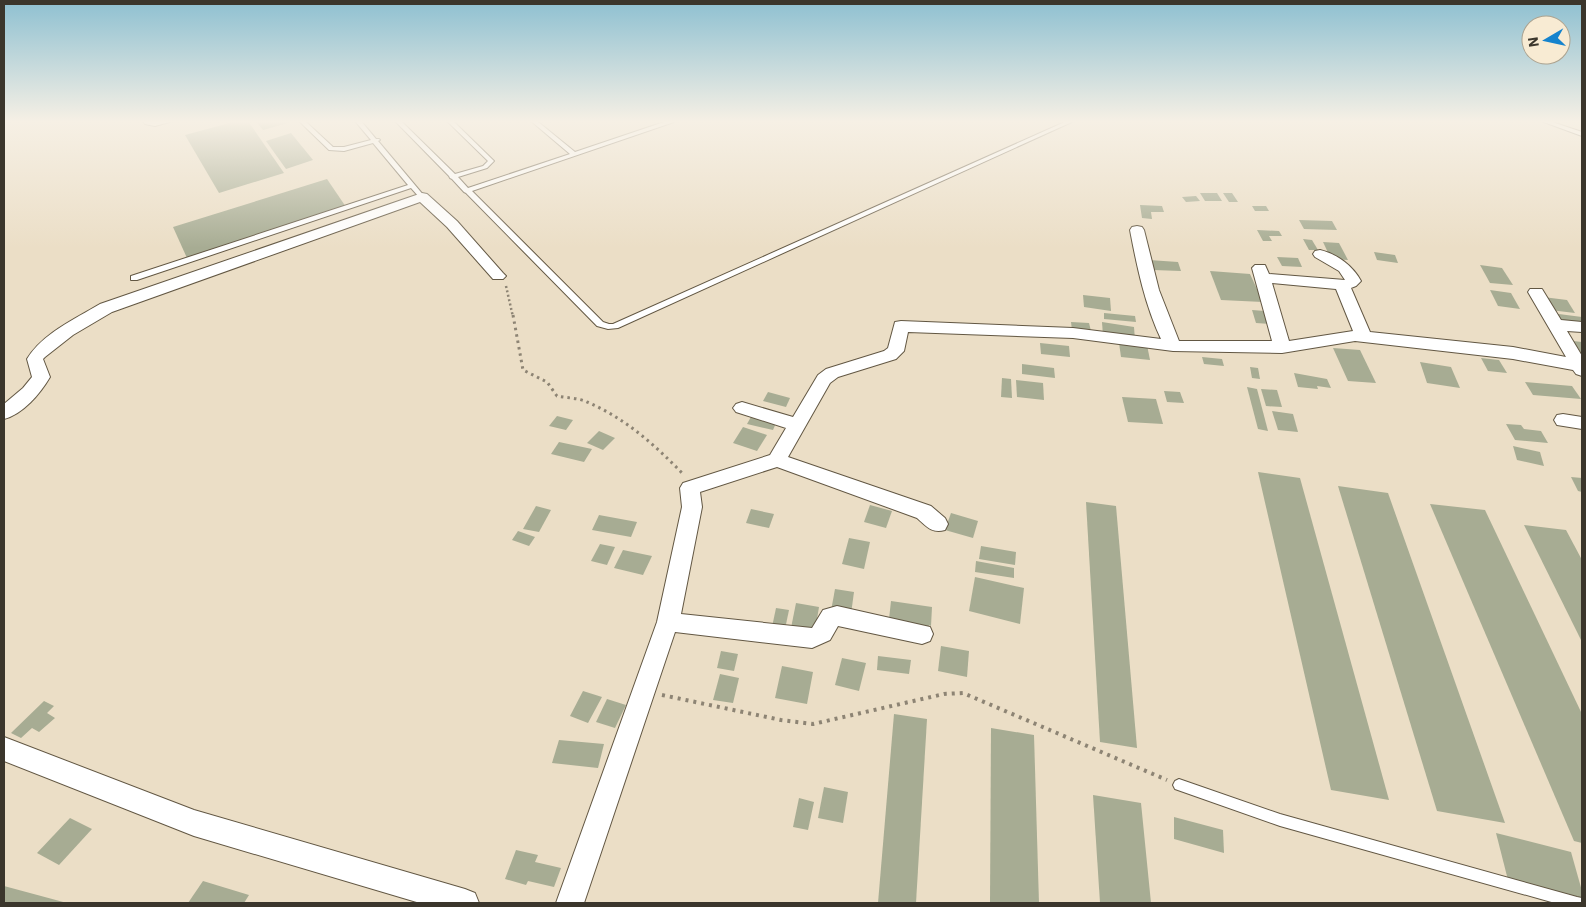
<svg xmlns="http://www.w3.org/2000/svg" width="1586" height="907" viewBox="0 0 1586 907" font-family="'IBM Plex Sans',sans-serif">
<style>
.building{fill:#a7ac93}
.lines{fill:none;stroke-linecap:round;stroke-linejoin:round}
.service-casing{stroke:#625743;stroke-width:2}
.minor-casing{stroke:#625743;stroke-width:2}
.path-far2{stroke:#8d8474;stroke-width:2.5;stroke-dasharray:2 2.5;stroke-linecap:butt}
.path-far1{stroke:#8d8474;stroke-width:3;stroke-dasharray:2.5 4;stroke-linecap:butt}
.path{stroke:#8d8474;stroke-width:4;stroke-dasharray:3 5;stroke-linecap:butt}
.service{fill:#fff;fill-rule:evenodd}
.minor{fill:#fff;fill-rule:evenodd}
</style>
<rect width="100%" height="100%" fill="#ebdec6"/>
<!-- building -->
<g class="building">
<path d="M237,121H248L284,173L219,193L185,135Z"/>
<path d="M256,121H286L288,123L263,130Z"/>
<path d="M291,133L313,160L286,169L266,141Z"/>
<path d="M327,179L346,207L187,258L173,227Z"/>
<path d="M1200,193H1217L1222,201H1205Z"/>
<path d="M1223,193H1232L1238,202H1229Z"/>
<path d="M1196,196L1200,201L1186,202L1182,197Z"/>
<path d="M1140,205L1162,206L1164,212H1151L1152,219L1142,218Z"/>
<path d="M1252,206H1266L1269,211H1255Z"/>
<path d="M1299,220L1332,221L1337,230L1304,229Z"/>
<path d="M1257,230L1279,231L1282,236H1269L1272,241H1263Z"/>
<path d="M1303,239L1312,240L1318,250H1309Z"/>
<path d="M1323,242L1339,243L1348,260L1331,259Z"/>
<path d="M1374,252L1395,255L1398,263L1377,260Z"/>
<path d="M1277,257L1298,258L1302,267L1282,266Z"/>
<path d="M1149,260L1178,262L1181,271L1153,270Z"/>
<path d="M1480,265L1502,268L1513,285L1490,283Z"/>
<path d="M1210,271L1250,274L1263,302L1221,300Z"/>
<path d="M1490,290L1511,293L1520,309L1498,306Z"/>
<path d="M1083,295L1110,298L1111,311L1084,307Z"/>
<path d="M1543,297L1567,300L1575,313L1550,310Z"/>
<path d="M1252,310L1265,311L1270,324L1256,323Z"/>
<path d="M1104,313L1135,316L1136,322L1104,319Z"/>
<path d="M1551,313L1582,317V324L1556,321Z"/>
<path d="M1071,322L1089,323L1091,331L1072,330Z"/>
<path d="M1102,322L1134,327L1135,340L1103,336Z"/>
<path d="M1573,341L1582,342V354Z"/>
<path d="M1040,343L1069,346L1070,357L1041,354Z"/>
<path d="M1119,343L1147,345L1150,360L1121,357Z"/>
<path d="M1333,348L1360,350L1376,383L1348,381Z"/>
<path d="M1202,357L1222,359L1224,366L1204,364Z"/>
<path d="M1481,358L1499,360L1507,373L1488,371Z"/>
<path d="M1420,362L1451,367L1460,388L1427,383Z"/>
<path d="M1022,364L1054,368L1055,378L1022,374Z"/>
<path d="M1250,367L1258,368L1260,379L1252,378Z"/>
<path d="M1294,373L1327,379L1331,388L1317,386L1318,389L1298,387Z"/>
<path d="M1002,378L1011,379L1012,398L1001,397Z"/>
<path d="M1016,380L1043,383L1044,400L1017,397Z"/>
<path d="M1525,382L1572,386L1581,399L1533,395Z"/>
<path d="M1247,387L1257,389L1268,431L1258,429Z"/>
<path d="M1261,389L1277,390L1282,407L1266,406Z"/>
<path d="M1164,391L1180,392L1184,403L1167,402Z"/>
<path d="M768,392L790,398L786,407L763,401Z"/>
<path d="M1122,397L1156,399L1163,424L1128,422Z"/>
<path d="M1272,411L1293,414L1298,432L1278,430Z"/>
<path d="M752,415L777,421L773,430L747,424Z"/>
<path d="M557,416L573,420L566,430L549,426Z"/>
<path d="M1506,424L1521,425L1524,429L1541,431L1548,443L1515,440Z"/>
<path d="M743,427L767,435L757,451L733,443Z"/>
<path d="M599,431L615,438L603,450L587,443Z"/>
<path d="M559,442L592,449L584,462L551,454Z"/>
<path d="M1513,446L1540,452L1544,466L1517,460Z"/>
<path d="M1258,472L1300,478L1389,800L1331,790Z"/>
<path d="M1571,477L1582,478V492L1578,491Z"/>
<path d="M1338,486L1388,493L1505,823L1437,811Z"/>
<path d="M1086,502L1116,506L1137,748L1100,742Z"/>
<path d="M1430,504L1485,510L1582,714V843L1574,841Z"/>
<path d="M870,505L892,511L886,528L864,522Z"/>
<path d="M536,506L551,510L539,532L523,529Z"/>
<path d="M751,509L774,514L769,528L746,523Z"/>
<path d="M951,513L978,521L973,538L945,530Z"/>
<path d="M599,515L637,522L631,537L592,530Z"/>
<path d="M1524,525L1566,530L1582,560V642Z"/>
<path d="M518,531L535,537L529,546L512,540Z"/>
<path d="M849,538L870,542L864,569L842,564Z"/>
<path d="M600,544L615,547L607,565L591,561Z"/>
<path d="M981,546L1016,552L1015,565L979,559Z"/>
<path d="M623,550L652,556L643,575L614,568Z"/>
<path d="M976,561L1014,568V578L975,572Z"/>
<path d="M975,577L1024,588L1020,624L969,611Z"/>
<path d="M835,589L854,592L851,614L831,611Z"/>
<path d="M891,601L932,607L931,626L929,625L928,630L889,619Z"/>
<path d="M796,603L819,607L814,637L790,633Z"/>
<path d="M776,608L789,610L785,629L772,627Z"/>
<path d="M941,646L969,651L967,677L938,671Z"/>
<path d="M721,651L738,654L734,671L717,668Z"/>
<path d="M878,656L911,660L909,674L877,670Z"/>
<path d="M842,658L866,663L859,691L835,685Z"/>
<path d="M782,666L813,672L807,704L775,698Z"/>
<path d="M720,674L739,678L733,703L713,700Z"/>
<path d="M583,691L602,697L588,723L570,716Z"/>
<path d="M607,699L626,705L615,728L596,722Z"/>
<path d="M44,701L54,706L47,713L55,718L39,732L32,728L21,738L11,733Z"/>
<path d="M894,714L927,719L916,903H878Z"/>
<path d="M991,728L1034,735L1039,903H990Z"/>
<path d="M559,740L604,744L598,768L552,763Z"/>
<path d="M824,787L848,792L843,823L818,818Z"/>
<path d="M1093,795L1141,803L1151,903H1100Z"/>
<path d="M799,798L814,802L808,830L793,827Z"/>
<path d="M1174,817L1223,830L1224,853L1174,839Z"/>
<path d="M70,818L92,829L59,865L37,853Z"/>
<path d="M1496,833L1571,852L1582,891V899L1508,880Z"/>
<path d="M516,850L538,855L535,862L561,868L554,887L528,881L526,885L505,879Z"/>
<path d="M203,881L249,895L244,903H188Z"/>
<path d="M4,886L67,903H4Z"/>
</g>
<g class="lines">
<defs>
<g id="service">
<path d="M143,121L155,122L173,121L155,126L145,124Z"/>
<path d="M299,121H305L333,147H344L371,140L355,121H361L376,139H379L380,140L378,141L425,197L422,199L420,198L411,188L137,280H131V276L408,185L373,143L344,151L329,150Z"/>
<path d="M395,121H401L455,174L483,166L488,161L447,121H453L494,161L487,168L458,177L468,188L570,154L531,121H537L575,152L667,121H675L674,122L472,191L603,322L609,324H613L1067,121H1074L618,328L608,329L597,326L466,193L464,192L452,179L450,178L449,176Z"/>
<path d="M1541,121H1549L1582,132V136Z"/>
<path d="M1179,779L1280,814L1577,897L1582,898V903H1555L1280,826L1175,789L1173,785L1175,781Z"/>
</g>
<g id="minor">
<path d="M422,193L427,194L457,221L503,273L506,276L503,279H493L447,227L420,202L112,312L73,335L45,357L43,359L50,377C40,394 23,414 4,419V404L23,388L32,377L27,359C43,333 75,319 100,304Z"/>
<path d="M1137,226L1142,227L1144,230L1159,290L1179,341H1272L1252,268L1255,265H1265L1269,274L1345,280L1339,271L1315,257L1313,254L1315,251L1320,250C1337,254 1353,266 1361,281L1356,286L1351,288L1370,332L1513,347L1566,357L1528,292L1530,289H1542L1561,320L1582,322V332L1567,331L1582,356V376L1576,374L1573,370L1513,359L1355,341L1282,353L1173,351L1073,338L908,332L904,351L896,359L838,377L830,383L788,457L931,506L945,518L948,524L945,530C932,534 926,526 917,518L777,467L700,492L702,507L681,614L812,628L823,610L837,606L930,627L933,634L930,641L922,644L838,626L830,640L812,648L675,632L584,903H556L657,622L682,507L680,488L683,483L770,455L786,428L736,412L733,408L736,404L742,402L793,417L818,375L826,369L884,351L888,348L895,322L901,321L1073,328L1161,339C1145,305 1137,267 1130,230L1132,227ZM1272,283L1336,289L1353,331L1289,341Z"/>
<path d="M1563,414L1582,417V429L1557,425L1554,420L1557,415Z"/>
<path d="M4,737L194,810L465,889L475,893L479,903H420L194,836L4,761Z"/>
</g>
</defs>
<!-- service casing -->
<use href="#service" class="service-casing"/>
<!-- minor casing -->
<use href="#minor" class="minor-casing"/>
<!-- path-far2 -->
<path class="path-far2" d="M506,286L513,317"/>
<!-- path-far1 -->
<path class="path-far1" d="M513,315L523,370L547,382L557,396C567,398 579,398 587,402C625,418 655,445 683,474"/>
<!-- path -->
<path class="path" d="M662,695L781,720L813,724L944,694L963,693L1167,780"/>
<!-- service -->
<use href="#service" class="service"/>
<!-- minor -->
<use href="#minor" class="minor"/>
</g>
<!-- sky -->
<linearGradient id="sky" x2="0" y2="1"><stop stop-color="#8ec0d1"/><stop offset="0.49" stop-color="#f6f0e5"/><stop offset="1" stop-color="#f6f0e5" stop-opacity="0"/></linearGradient>
<rect width="1586" height="248" fill="url(#sky)"/>
<!-- border -->
<rect width="1586" height="907" fill="none" stroke="#3b362c" stroke-width="10"/>
<!-- north arrow -->
<g transform="translate(1546 40) rotate(261)"><circle r="24" fill="#f8ebd3" stroke="#aca390"/>
<path d="M0-4L9 19L0 12L-9 19Z" fill="#1583cd"/>
<text y="-8" font-size="14" font-weight="bold" text-anchor="middle" fill="#3b362c">N</text>
</g>
</svg>
